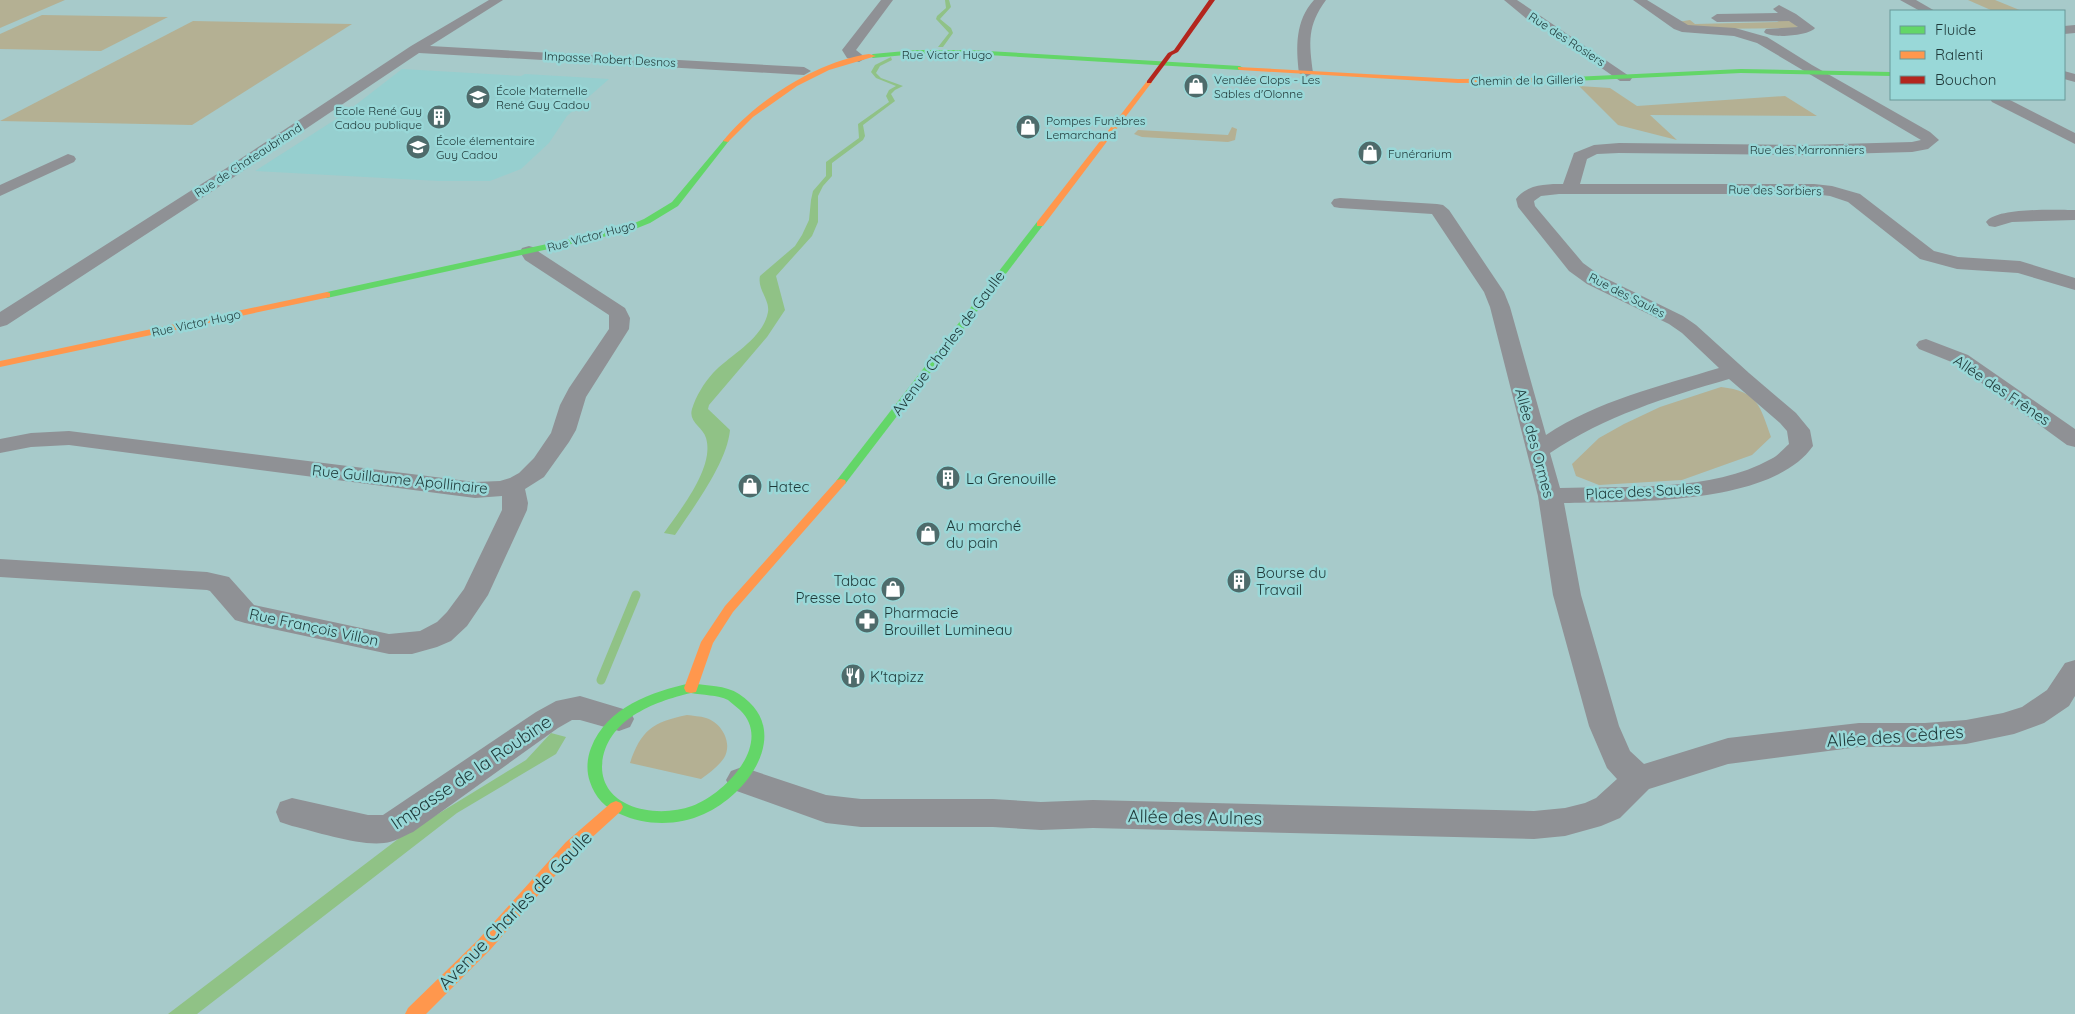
<svg xmlns="http://www.w3.org/2000/svg" width="2075" height="1014" viewBox="0 0 2075 1014" font-family="Quicksand,sans-serif">
<style>
.built{fill:#96cfcf}
.green{fill:#b4b093}
.water{fill:#90c286}
.lines{fill:none;stroke-linecap:round;stroke-linejoin:round}
.stream{stroke:#90c286;stroke-width:9}
.street{fill:#8f9195;fill-rule:evenodd}
.fast{fill:#63d668;fill-rule:evenodd}
.slow{fill:#ff974d;fill-rule:evenodd}
.jam{fill:#b3261e;fill-rule:evenodd}
.labels{text-anchor:middle;dominant-baseline:central;stroke-width:5;stroke-linejoin:round;paint-order:stroke}
.far-street-label{font-size:12px;fill:#1e3838;stroke:#99d8d8}
.far-poi-label{font-size:12px;fill:#1e3838;stroke:#99d8d8;text-anchor:start}
.street-label{font-size:15px;fill:#1e3838;stroke:#99d8d8}
.poi-label{font-size:15px;fill:#1e3838;stroke:#99d8d8;text-anchor:start}
.near-street-label{font-size:18px;fill:#1e3838;stroke:#99d8d8}
</style>
<rect width="100%" height="100%" fill="#a7caca"/>
<!-- built -->
<path class="built" d="M402,69L521,76L525,74L609,79L567,116L549,143L521,169L490,181H439L255,171L344,114Z"/>
<!-- green -->
<g class="green">
<path d="M0,0H65L0,28Z"/>
<path d="M1968,0H1995L2022,11H1993Z"/>
<path d="M42,15L168,17L101,51L0,49V34Z"/>
<path d="M1773,19L1792,21L1799,26L1794,28L1696,29L1678,22L1690,20L1695,24L1779,22Z"/>
<path d="M193,21L352,24L192,125L0,121Z"/>
<path d="M1579,86L1610,88L1637,106L1785,96L1817,116L1650,115L1677,140L1618,125Z"/>
<path d="M1232,127L1237,129L1235,140L1228,142L1142,137L1134,134L1138,130L1228,135Z"/>
<path d="M1721,387C1758,391 1760,406 1771,437L1752,455L1682,480L1599,485L1576,476L1572,464L1599,438L1624,424L1660,407Z"/>
<path d="M687,715C693,716 700,716 706,718C722,723 733,743 724,758C718,767 709,773 701,779L630,763C641,730 653,722 687,715Z"/>
</g>
<!-- water -->
<g class="water">
<path d="M945,0H949L951,7L940,19L951,28L953,33L943,47H938L949,33L936,19L937,16L946,8Z"/>
<path d="M891,57L892,60L880,66L876,73L881,78L903,86L895,90L891,94L895,101L863,125L865,136L863,140L832,163V176L823,186L818,196V222L812,236L776,276L785,310L767,337L709,405L708,409L730,430C727,463 693,508 675,535L664,533C680,510 715,467 706,438C703,427 688,422 692,409C696,396 704,383 713,373C730,355 763,339 768,312C770,300 757,289 760,276L795,246L802,235L809,220L811,200L813,191L826,176V162L859,138L858,124L889,102L886,96L889,90L896,86L876,78L871,72L875,65Z"/>
<path d="M551,733L566,737L556,754L457,813L197,1014H168L402,836L526,760Z"/>
</g>
<g class="lines">
<!-- stream -->
<path class="stream" d="M601,680L636,595"/>
<!-- street -->
<g class="street">
<path d="M489,0H503L430,46L804,67L811,71L804,75L419,53L237,175L7,325L0,327V312L225,169L411,46Z"/>
<path d="M881,0H893L856,50L866,58L859,62L847,58L842,50Z"/>
<path d="M1314,0H1326C1307,26 1309,42 1313,73L1306,77L1299,73C1296,47 1295,21 1314,0Z"/>
<path d="M1504,0H1517L1632,78L1630,81H1620L1556,36L1528,20Z"/>
<path d="M1633,0H1647L1688,25L1735,28L1767,37L1812,65L1930,132L1939,140L1928,149L1912,152L1805,155L1619,153L1597,154L1587,159L1580,184H1814L1832,186L1860,194L1934,251L1958,257L2020,261L2075,278V290L2018,273L1957,269L1920,259L1848,202L1830,196L1814,194H1559L1541,196L1534,201L1535,206L1583,263L1601,276L1683,316L1696,325L1749,373L1796,413L1810,430L1813,446C1771,506 1630,501 1564,503L1581,595L1619,726L1630,751L1644,764L1728,738L1859,723H1925L1966,720L2003,713L2022,707L2047,690L2065,663L2075,660V696L2069,706L2044,723L2014,734L1966,744L1925,747H1859L1728,764L1649,789L1620,818L1601,826L1565,836L1534,839L1093,828L1041,830L993,827H861L826,823L731,789L726,780L731,771L742,767L826,795L861,799H993L1041,802L1093,800L1534,811L1565,808L1585,803L1596,798L1617,779L1607,768L1589,726L1553,595L1538,496L1490,307L1484,292L1432,214L1340,208L1334,207L1331,203L1334,199L1340,198L1437,204L1443,205L1449,210L1504,292L1510,307L1546,435C1597,401 1660,386 1719,368L1682,333L1669,324L1587,284L1569,271L1518,207L1516,199C1527,184 1547,184 1563,184L1574,153L1594,145L1619,143L1805,145L1912,142L1921,140L1757,43L1734,36L1682,32L1674,29ZM1729,379L1780,423L1787,431L1789,444C1783,449 1778,456 1771,459C1712,492 1626,486 1560,488L1550,453C1605,416 1667,397 1729,379Z"/>
<path d="M1900,0H1916L1935,11H1920Z"/>
<path d="M1779,5L1796,14L1815,28C1809,36 1770,39 1764,32L1766,29L1798,27L1789,21L1717,22L1711,18L1717,14L1778,13L1773,9Z"/>
<path d="M2075,25V33L2064,34V26Z"/>
<path d="M2064,71L2075,74V82L2064,79Z"/>
<path d="M1990,99H2008L2075,133V144L1992,102Z"/>
<path d="M68,154L74,156L76,159L74,162L0,196V185Z"/>
<path d="M2075,210V220L2012,222L1995,227L1989,226L1986,222C1997,207 2056,210 2075,210Z"/>
<path d="M529,246L536,248L539,252L625,308L630,318L629,329L586,397L576,430L569,442L544,477L525,489L528,503L527,510L488,595L467,626L451,641L437,647L412,654H389L245,623L235,620L210,591L207,590L0,577V559L207,572L229,577L254,605L389,634L420,631L437,622L447,612L464,589L502,510V496L475,498L69,445L31,447L0,453V439L31,433L69,431L475,482L500,481L510,478L519,473L534,458L551,433L560,405L569,388L609,329V315L525,260L520,252L522,248Z"/>
<path d="M1926,339L1968,355L2075,429V447L2067,445L1954,363L1919,349L1916,345L1919,341Z"/>
<path d="M580,696L630,711L634,719L630,727L619,731L580,720H572L558,728L413,832C404,836 394,842 384,843C359,846 317,832 292,826L280,822L276,812L280,802L292,798L368,815H383L536,712L556,701Z"/>
</g>
<!-- fast -->
<g class="fast">
<path d="M916,50H970L1240,66L1243,68L1240,70L970,54H916L873,58L870,56L873,54Z"/>
<path d="M1741,69L1891,72V76L1741,73L1552,82L1549,80L1552,78Z"/>
<path d="M726,139L729,141L728,142L678,206L650,223L630,231L327,298L323,295L327,292L625,227L644,219L672,202L724,140Z"/>
<path d="M1037,222L1044,224L845,484H837L836,482L837,480Z"/>
<path d="M691,683C706,686 726,685 739,694C794,730 749,794 704,814C678,826 646,826 620,814C605,808 595,797 590,782C586,771 587,758 591,748C607,707 651,692 691,683ZM691,693C702,695 718,695 728,700C732,703 736,707 740,710C774,743 725,794 692,806C673,813 647,813 629,805C613,798 602,785 602,767C604,721 652,702 691,693Z"/>
</g>
<!-- slow -->
<g class="slow">
<path d="M869,54L876,56L829,70L797,86L753,117L728,142L723,141C755,101 818,61 869,54Z"/>
<path d="M1238,67L1458,79L1552,78L1555,80L1552,82L1458,83L1240,70L1238,69Z"/>
<path d="M1147,81L1152,82L1043,226H1037V222Z"/>
<path d="M327,292L330,293V297L0,367V361Z"/>
<path d="M841,479L845,480L846,482L845,484L733,612L713,643L696,692L691,693L686,692L684,688L701,642L725,606L837,480Z"/>
<path d="M616,801L621,803L623,807L621,811L576,852L490,950L426,1014H405L408,1008L478,940L566,842L611,803Z"/>
</g>
<!-- jam -->
<path class="jam" d="M1209,0H1215L1178,52L1172,55L1151,83H1147V81L1168,53L1174,50Z"/>
</g>
<!-- icons -->
<defs>
<symbol id="shop-disc" viewBox="-11 -11 22 22"><circle r="9.5" fill="#4e6b6b" stroke="#99d8d8"/><path d="M-5-2.5h2.3a2.7 3.5 0 0 1 5.4 0H5L5.5 6h-11ZM-1.5-2.5h3a1.5 2.3 0 0 0-3 0Z" fill="#fff"/></symbol>
<symbol id="school-disc" viewBox="-11 -11 22 22"><circle r="9.5" fill="#4e6b6b" stroke="#99d8d8"/><path d="M0-5L7-2L0 1L-7-2ZM-4 1L0 2.5L4 1V4Q0 6-4 4Z" fill="#fff"/></symbol>
<symbol id="building-disc" viewBox="-11 -11 22 22"><circle r="9.5" fill="#4e6b6b" stroke="#99d8d8"/><path d="M-4-6H4V6H1V3H-1V6H-4ZM-2.5-4.3h1.7v1.8h-1.7ZM.8-4.3h1.7v1.8H.8ZM-2.5-1h1.7V.8h-1.7ZM.8-1h1.7V.8H.8Z" fill="#fff"/></symbol>
<symbol id="pharmacy-disc" viewBox="-11 -11 22 22"><circle r="9.5" fill="#4e6b6b" stroke="#99d8d8"/><path d="M-2-6h4v4h4v4h-4v4h-4v-4h-4v-4h4Z" fill="#fff"/></symbol>
<symbol id="restaurant-disc" viewBox="-11 -11 22 22"><circle r="9.5" fill="#4e6b6b" stroke="#99d8d8"/><path d="M-5-6h1v4h1v-4h1v4h1v-4h1v5L-1.5 .5V6h-2V.5L-5-1ZM5-6V6H3V1.5H1.5Q1.5-4 5-6Z" fill="#fff"/></symbol>
</defs>
<g fill-rule="evenodd">
<use href="#shop-disc" x="1182" y="72" width="28" height="28"/>
<use href="#school-disc" x="464" y="83" width="28" height="28"/>
<use href="#building-disc" x="425" y="103" width="28" height="28"/>
<use href="#shop-disc" x="1014" y="113" width="28" height="28"/>
<use href="#school-disc" x="404" y="133" width="28" height="28"/>
<use href="#shop-disc" x="1356" y="139" width="28" height="28"/>
<use href="#building-disc" x="934" y="464" width="28" height="28"/>
<use href="#shop-disc" x="736" y="472" width="28" height="28"/>
<use href="#shop-disc" x="914" y="520" width="28" height="28"/>
<use href="#building-disc" x="1225" y="567" width="28" height="28"/>
<use href="#shop-disc" x="879" y="575" width="28" height="28"/>
<use href="#pharmacy-disc" x="853" y="607" width="28" height="28"/>
<use href="#restaurant-disc" x="839" y="662" width="28" height="28"/>
</g>
<g class="labels">
<!-- far-street labels -->
<g class="far-street-label">
<text transform="translate(1567 39) rotate(33)">Rue des Rosiers</text>
<text x="947" y="54">Rue Victor Hugo</text>
<text transform="translate(610 59) rotate(3)">Impasse Robert Desnos</text>
<text transform="translate(1527 80) rotate(-1)">Chemin de la Gillerie</text>
<text x="1807" y="149">Rue des Marronniers</text>
<text transform="translate(248 160) rotate(-33)">Rue de Chateaubriand</text>
<text transform="translate(1775 190) rotate(1)">Rue des Sorbiers</text>
<text transform="translate(591 236) rotate(-15)">Rue Victor Hugo</text>
<text transform="translate(1627 295) rotate(27)">Rue des Saules</text>
<text transform="translate(196 323) rotate(-12)">Rue Victor Hugo</text>
</g>
<!-- far-poi labels -->
<g class="far-poi-label">
<text x="1214" y="79">Vendée Clops - Les<tspan x="1214" dy="14">Sables d'Olonne</tspan></text>
<text x="496" y="90">École Maternelle<tspan x="496" dy="14">René Guy Cadou</tspan></text>
<text x="422" y="110" text-anchor="end">Ecole René Guy<tspan x="422" dy="14">Cadou publique</tspan></text>
<text x="1046" y="120">Pompes Funèbres<tspan x="1046" dy="14">Lemarchand</tspan></text>
<text x="436" y="140">École élementaire<tspan x="436" dy="14">Guy Cadou</tspan></text>
<text x="1388" y="153">Funérarium</text>
</g>
<!-- street labels -->
<g class="street-label">
<text transform="translate(948 343) rotate(-53)">Avenue Charles de Gaulle</text>
<text transform="translate(2002 390) rotate(34)">Allée des Frênes</text>
<text transform="translate(1535 443) rotate(75)">Allée des Ormes</text>
<text transform="translate(400 479) rotate(6)">Rue Guillaume Apollinaire</text>
<text transform="translate(1643 491) rotate(-3)">Place des Saules</text>
<text transform="translate(314 627) rotate(12)">Rue François Villon</text>
</g>
<!-- poi labels -->
<g class="poi-label">
<text x="966" y="478">La Grenouille</text>
<text x="768" y="486">Hatec</text>
<text x="946" y="525">Au marché<tspan x="946" dy="17">du pain</tspan></text>
<text x="1256" y="572">Bourse du<tspan x="1256" dy="17">Travail</tspan></text>
<text x="876" y="580" text-anchor="end">Tabac<tspan x="876" dy="17">Presse Loto</tspan></text>
<text x="884" y="612">Pharmacie<tspan x="884" dy="17">Brouillet Lumineau</tspan></text>
<text x="870" y="676">K'tapizz</text>
</g>
<!-- near-street labels -->
<g class="near-street-label">
<text transform="translate(1895 736) rotate(-4)">Allée des Cèdres</text>
<text transform="translate(471 772) rotate(-34)">Impasse de la Roubine</text>
<text transform="translate(1195 817) rotate(1)">Allée des Aulnes</text>
<text transform="translate(515 910) rotate(-46)">Avenue Charles de Gaulle</text>
</g>
</g>
<!-- legend -->
<rect x="1890" y="10" width="175" height="90" fill="#99d8d8" stroke="#689898"/>
<rect x="1900" y="26" width="25" height="8" fill="#63d668" stroke="#689898"/>
<text x="1935" y="35" font-size="15" fill="#1e3838">Fluide</text>
<rect x="1900" y="51" width="25" height="8" fill="#ff974d" stroke="#689898"/>
<text x="1935" y="60" font-size="15" fill="#1e3838">Ralenti</text>
<rect x="1900" y="76" width="25" height="8" fill="#b3261e" stroke="#689898"/>
<text x="1935" y="85" font-size="15" fill="#1e3838">Bouchon</text>
</svg>
